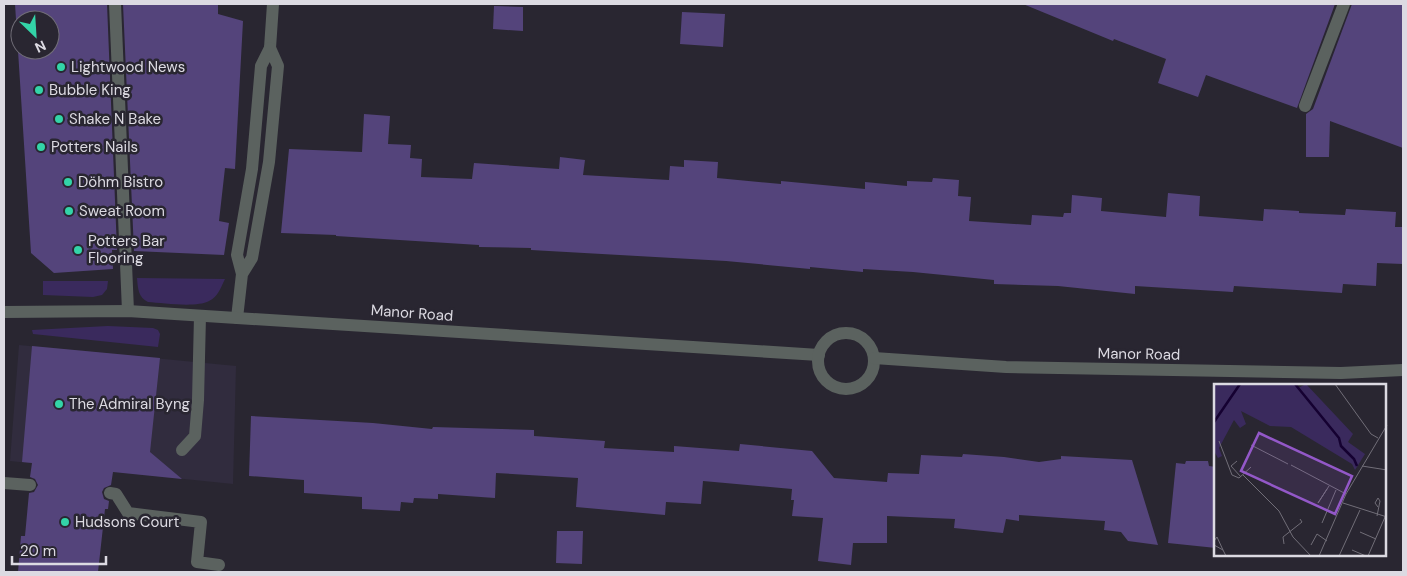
<svg xmlns="http://www.w3.org/2000/svg" width="1407" height="576" viewBox="0 0 1407 576" font-family="'DM Sans',sans-serif">
<style>
.built{fill:#312c3e}
.green{fill:#3a2a5d}
.building{fill:#54447b;fill-rule:evenodd}
.lines{fill:none;stroke-linecap:round;stroke-linejoin:round}
.lane{stroke:#5b625f;stroke-width:12}
.street{stroke:#5b625f;stroke-width:12}
.poi-dot{fill:#33d4a8;stroke:#292631;stroke-width:2}
.labels{text-anchor:middle;dominant-baseline:central;stroke-width:5;stroke-linejoin:round;paint-order:stroke}
.poi-label{font-size:15px;fill:#dcdae2;stroke:#292631;text-anchor:start}
.street-label{font-size:15px;fill:#dcdae2;stroke:#292631}
.inset-river{fill:none;stroke:#150131;stroke-width:2.5}
.inset-road{fill:none;stroke:#716e78;stroke-width:1}
.view{fill:#9358c8;fill-opacity:0.15;stroke:#9358c8;stroke-width:2.5}
.inset-edge{fill:none;stroke:#dcdae2;stroke-width:2.5}
</style>
<rect width="100%" height="100%" fill="#292631"/>
<!-- built -->
<path class="built" d="M19,345L236,366L233,484L10,461Z"/>
<!-- green -->
<g class="green">
<path d="M137,278L225,279C221,287 218,297 209,301C196,308 163,303 148,302C138,297 138,289 137,278Z"/>
<path d="M43,281H108L107,289L102,295L93,297L43,295Z"/>
<path d="M108,326L153,328L158,330L160,334L158,347L33,334L32,330Z"/>
</g>
<!-- building -->
<g class="building">
<path d="M15,4H107L117,250H112L113,269L54,273L31,253ZM20,20H50V50H20Z"/>
<path d="M123,4H218V14L243,21L235,169L225,168L219,221L229,223L224,255L134,251Z"/>
<path d="M1023,4H1335L1297,108L1206,75L1198,97L1158,83L1166,59L1114,39L1113,41Z"/>
<path d="M1352,4H1403V148L1330,121L1329,157H1306V114L1313,109Z"/>
<path d="M494,6L523,7V31L493,29Z"/>
<path d="M682,12L725,14L723,47L680,44Z"/>
<path d="M364,114L390,116L388,144L411,145L410,158L422,159L421,177L472,179L474,163L559,169L560,157L585,160L583,175L669,180L670,166L684,167V160L718,162L717,178L781,184V181L865,189V182L907,186V181L932,182L933,178L959,180L958,196L971,197L969,221L1031,225L1032,215L1063,217L1064,213H1071L1072,195L1102,198L1101,211L1166,217L1168,193L1200,196L1199,216L1263,221L1264,209L1299,211V213L1345,215L1346,209L1396,212L1395,227H1403V264L1377,263L1376,286L1343,284L1342,293L1234,286L1233,292L1135,286V294L1058,286L994,284V280L913,272L863,269V272L810,267V269L726,261L531,250V248L479,247V245L336,236V235L281,233L289,149L362,152Z"/>
<path d="M32,346L160,358L150,452L182,479L113,472L111,485L104,488L102,492L104,499L109,501L108,509H105L98,572H18L21,536H25L29,493L34,492L38,485L35,479L30,477L32,463L22,462Z"/>
<path d="M251,416L373,423L432,429L433,427L534,430V436L605,441L604,448L674,452V446L739,451L740,444L812,451L834,478L887,482L888,473L919,474L921,455L962,457L963,454L1004,457L1039,462L1061,459V456L1132,460L1158,545L1128,541L1121,532L1104,530L1105,521L1019,515V521L1006,519L1003,533L954,528L955,519L887,516V543H853L851,565L818,561L823,518L792,516L794,500H791L792,489L703,481L701,504L666,502L665,515L576,507L578,478L496,473L495,498L438,494V499L414,498L413,503L401,502L400,511L362,509V497L304,493V480L249,476Z"/>
<path d="M1186,461H1208L1209,466L1216,467V548L1168,543L1176,463L1185,464Z"/>
<path d="M557,531H583L582,564L556,563Z"/>
</g>
<g class="lines">
<!-- lane -->
<g class="lane">
<path d="M115,4L128,311"/>
<path d="M270,48L273,4"/>
<path d="M1305,106L1344,4"/>
<path d="M237,318L242,274L237,255L252,169L261,66L270,48L278,66L269,162L252,258L242,274"/>
<path d="M182,450L195,436L198,400L200,316"/>
<path d="M4,483L30,485"/>
<path d="M110,493L116,494L128,513L201,522L197,562L219,565"/>
</g>
<!-- street -->
<g class="street">
<path d="M4,312L128,311L819,355"/>
<circle cx="846" cy="361" r="28"/>
<path d="M874,358L1006,367L1341,373L1403,370"/>
</g>
</g>
<!-- markers -->
<g class="poi-dot">
<circle cx="61" cy="67" r="5"/>
<circle cx="39" cy="90" r="5"/>
<circle cx="59" cy="119" r="5"/>
<circle cx="41" cy="147" r="5"/>
<circle cx="68" cy="182" r="5"/>
<circle cx="69" cy="211" r="5"/>
<circle cx="78" cy="250" r="5"/>
<circle cx="59" cy="404" r="5"/>
<circle cx="65" cy="522" r="5"/>
</g>
<g class="labels">
<!-- poi labels -->
<g class="poi-label">
<text x="71" y="67">Lightwood News</text>
<text x="49" y="90">Bubble King</text>
<text x="69" y="119">Shake N Bake</text>
<text x="51" y="147">Potters Nails</text>
<text x="78" y="182">Döhm Bistro</text>
<text x="79" y="211">Sweat Room</text>
<text x="88" y="241">Potters Bar<tspan x="88" dy="17">Flooring</tspan></text>
<text x="69" y="404">The Admiral Byng</text>
<text x="75" y="522">Hudsons Court</text>
</g>
<!-- street labels -->
<g class="street-label">
<text transform="translate(412 313) rotate(4)">Manor Road</text>
<text transform="translate(1139 354) rotate(1)">Manor Road</text>
</g>
</g>
<!-- overview -->
<g transform="translate(1214 384)">
<rect width="172" height="172" fill="#292631"/>
<path d="M0,0H82L84,4L92,0L139,50L134,58L151,70L141,86L138,80L77,43L56,42L27,27L32,40L26,44L20,36L5,64L8,72L4,74L0,67Z" fill="#3a2a5d"/>
<path class="inset-river" d="M81,0L125,54L127,62L140,75L143,82M0,38L26,0"/>
<path class="inset-road" d="M121,0L157,50L164,54M5,57L18,91L25,94L37,83M37,61L74,80M23,77L17,82L27,93M77,81L132,110M148,82L173,86M29,91L65,127L79,153L97,172M113,105L104,119L115,102M129,119L173,133M163,132L166,117L164,114L161,119L164,123M108,139L122,106M146,148L162,155M0,157L3,153L9,166M70,160L69,153L88,138L86,135M0,161L9,166L12,172M97,161L103,150L113,157M138,166L152,172M105,172L132,110L173,41M125,172L146,126M154,172L171,133"/>
<path class="view" d="M45,49L138,92L121,130L27,87Z"/>
<rect width="172" height="172" class="inset-edge"/>
</g>
<!-- border -->
<rect width="1407" height="576" fill="none" stroke="#dcdae2" stroke-width="10"/>
<!-- north arrow -->
<g transform="translate(35 35) rotate(155)"><circle r="24" fill="#292631" stroke="#716e78"/>
<path d="M0-4L9 19L0 12L-9 19Z" fill="#33d4a8"/>
<text y="-8" font-size="14" font-weight="bold" text-anchor="middle" fill="#dcdae2">N</text>
</g>
<!-- scale -->
<path d="M12 556v8h94v-8" fill="none" stroke="#dcdae2" stroke-width="2.5"/>
<text x="20" y="556" font-size="15" fill="#dcdae2" stroke="#292631" stroke-width="4" paint-order="stroke">20 m</text>
</svg>
